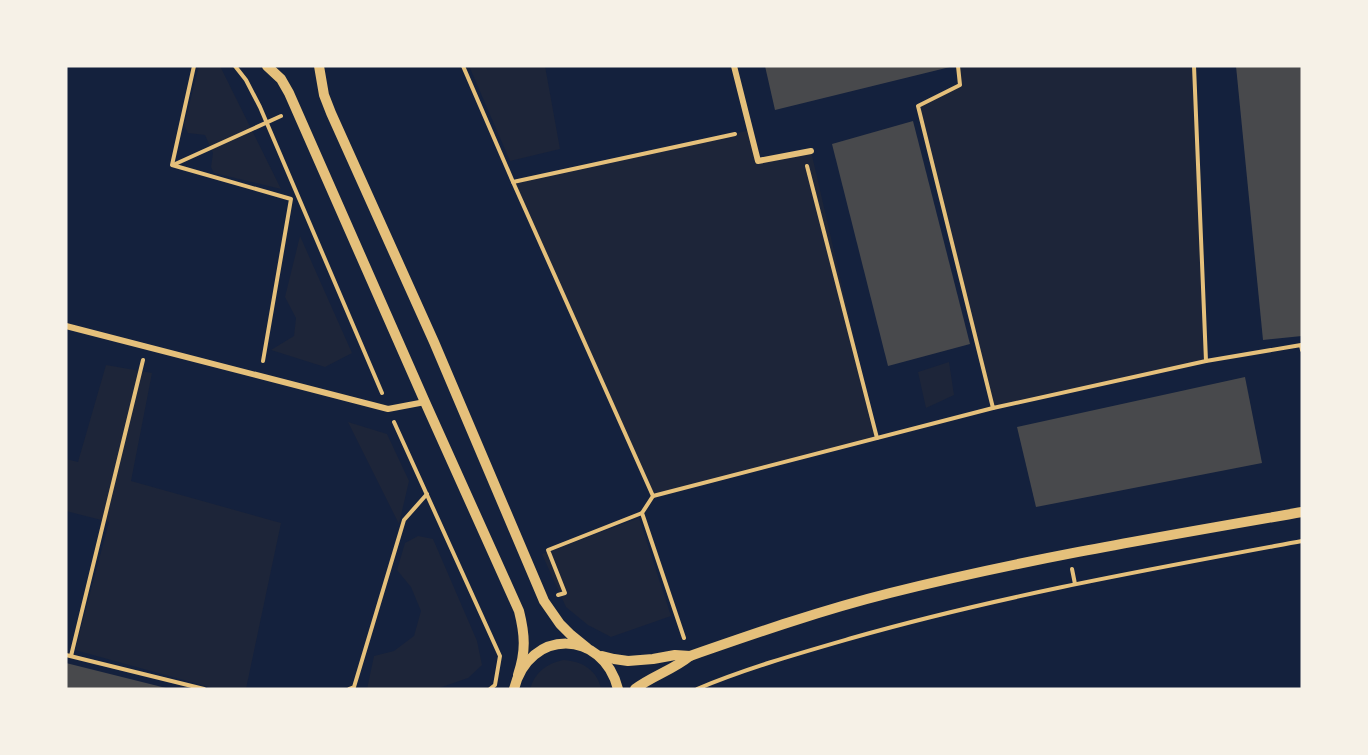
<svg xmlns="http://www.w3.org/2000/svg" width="1368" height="755" viewBox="0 0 1368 755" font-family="Karla,sans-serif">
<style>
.green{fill:#1d2539}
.building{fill:#48494c}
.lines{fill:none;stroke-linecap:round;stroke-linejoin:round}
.path{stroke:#e5c07b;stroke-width:4}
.minor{stroke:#e5c07b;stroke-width:6}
.tertiary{stroke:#e5c07b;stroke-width:10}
</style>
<rect width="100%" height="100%" fill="#14213d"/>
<!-- green -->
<g class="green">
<path d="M199,66H220L281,189L214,173L211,167L213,153L205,135L188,133L184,125Z"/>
<path d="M469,66H545L560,149L510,161Z"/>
<path d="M958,66H1194L1206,361L993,408L918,106L960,85Z"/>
<path d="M751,130L758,161L811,151L877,438L653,496L513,182Z"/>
<path d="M300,236L352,353L325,367L271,350L294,336L296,318L285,297Z"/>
<path d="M949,362L954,395L926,408L918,372Z"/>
<path d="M106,365L152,373L131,481L281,523L246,689H216L75,650L109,522L66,511V459L78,462Z"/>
<path d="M348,422L387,434L409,481L399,524Z"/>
<path d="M639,518L671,616L611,637L588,625L566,607L542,554Z"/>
<path d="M418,536L433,539L477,641L482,665L468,678L436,689H367L374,656L394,651L414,636L421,611L411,587L397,570L405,543Z"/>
<path d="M563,660C582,661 597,670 601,689H530C535,672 546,664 563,660Z"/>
</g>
<!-- building -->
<g class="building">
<path d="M765,66H950V67L775,110Z"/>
<path d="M1236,66H1302V336L1263,340Z"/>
<path d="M913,121L970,344L888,366L832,144Z"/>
<path d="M1245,377L1262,463L1036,507L1017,427Z"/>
<path d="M66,663L166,688V689H66Z"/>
</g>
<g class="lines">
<!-- path -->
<g class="path">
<path d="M194,66L172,165L291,199L263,361"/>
<path d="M235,66L246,80L260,107L382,393"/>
<path d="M463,66L513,182"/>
<path d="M958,66L960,85L918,106L993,408L1206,361L1194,66"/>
<path d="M735,134L513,182L653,496L993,408"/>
<path d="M173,165L281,116"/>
<path d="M807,166L877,438"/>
<path d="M1206,361L1301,345L1302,350"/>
<path d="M394,422L500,656L495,685L490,689"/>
<path d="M653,496L642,513L684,638"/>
<path d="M1072,569L1075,584"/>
<path d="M558,595L565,593L548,550L642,513"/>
<path d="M66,655L204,689"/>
<path d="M71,656L143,360"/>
<path d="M349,689L354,687L404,520L427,494"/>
<path d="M697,689C747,668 800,653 852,638C1000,596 1151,569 1302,541"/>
</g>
<!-- minor -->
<g class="minor">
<path d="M734,66L758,161L811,151"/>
<path d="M66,326L388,409L425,402"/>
</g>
<!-- tertiary -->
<g class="tertiary">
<path d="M267,66L281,79L289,93L425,402L519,611C525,635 526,651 518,675"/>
<path d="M319,66L324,95L331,113L434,342L544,601L560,624L571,635L587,648"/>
<path d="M602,656L614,659L628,661L653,659L675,655L690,656"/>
<path d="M514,689C529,628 603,629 618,689"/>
<path d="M635,689C652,676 673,670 690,656C756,633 822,610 890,593C1026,559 1164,536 1302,512"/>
</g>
</g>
<!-- border -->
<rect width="1368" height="755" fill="none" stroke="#f6f1e7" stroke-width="135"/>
</svg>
